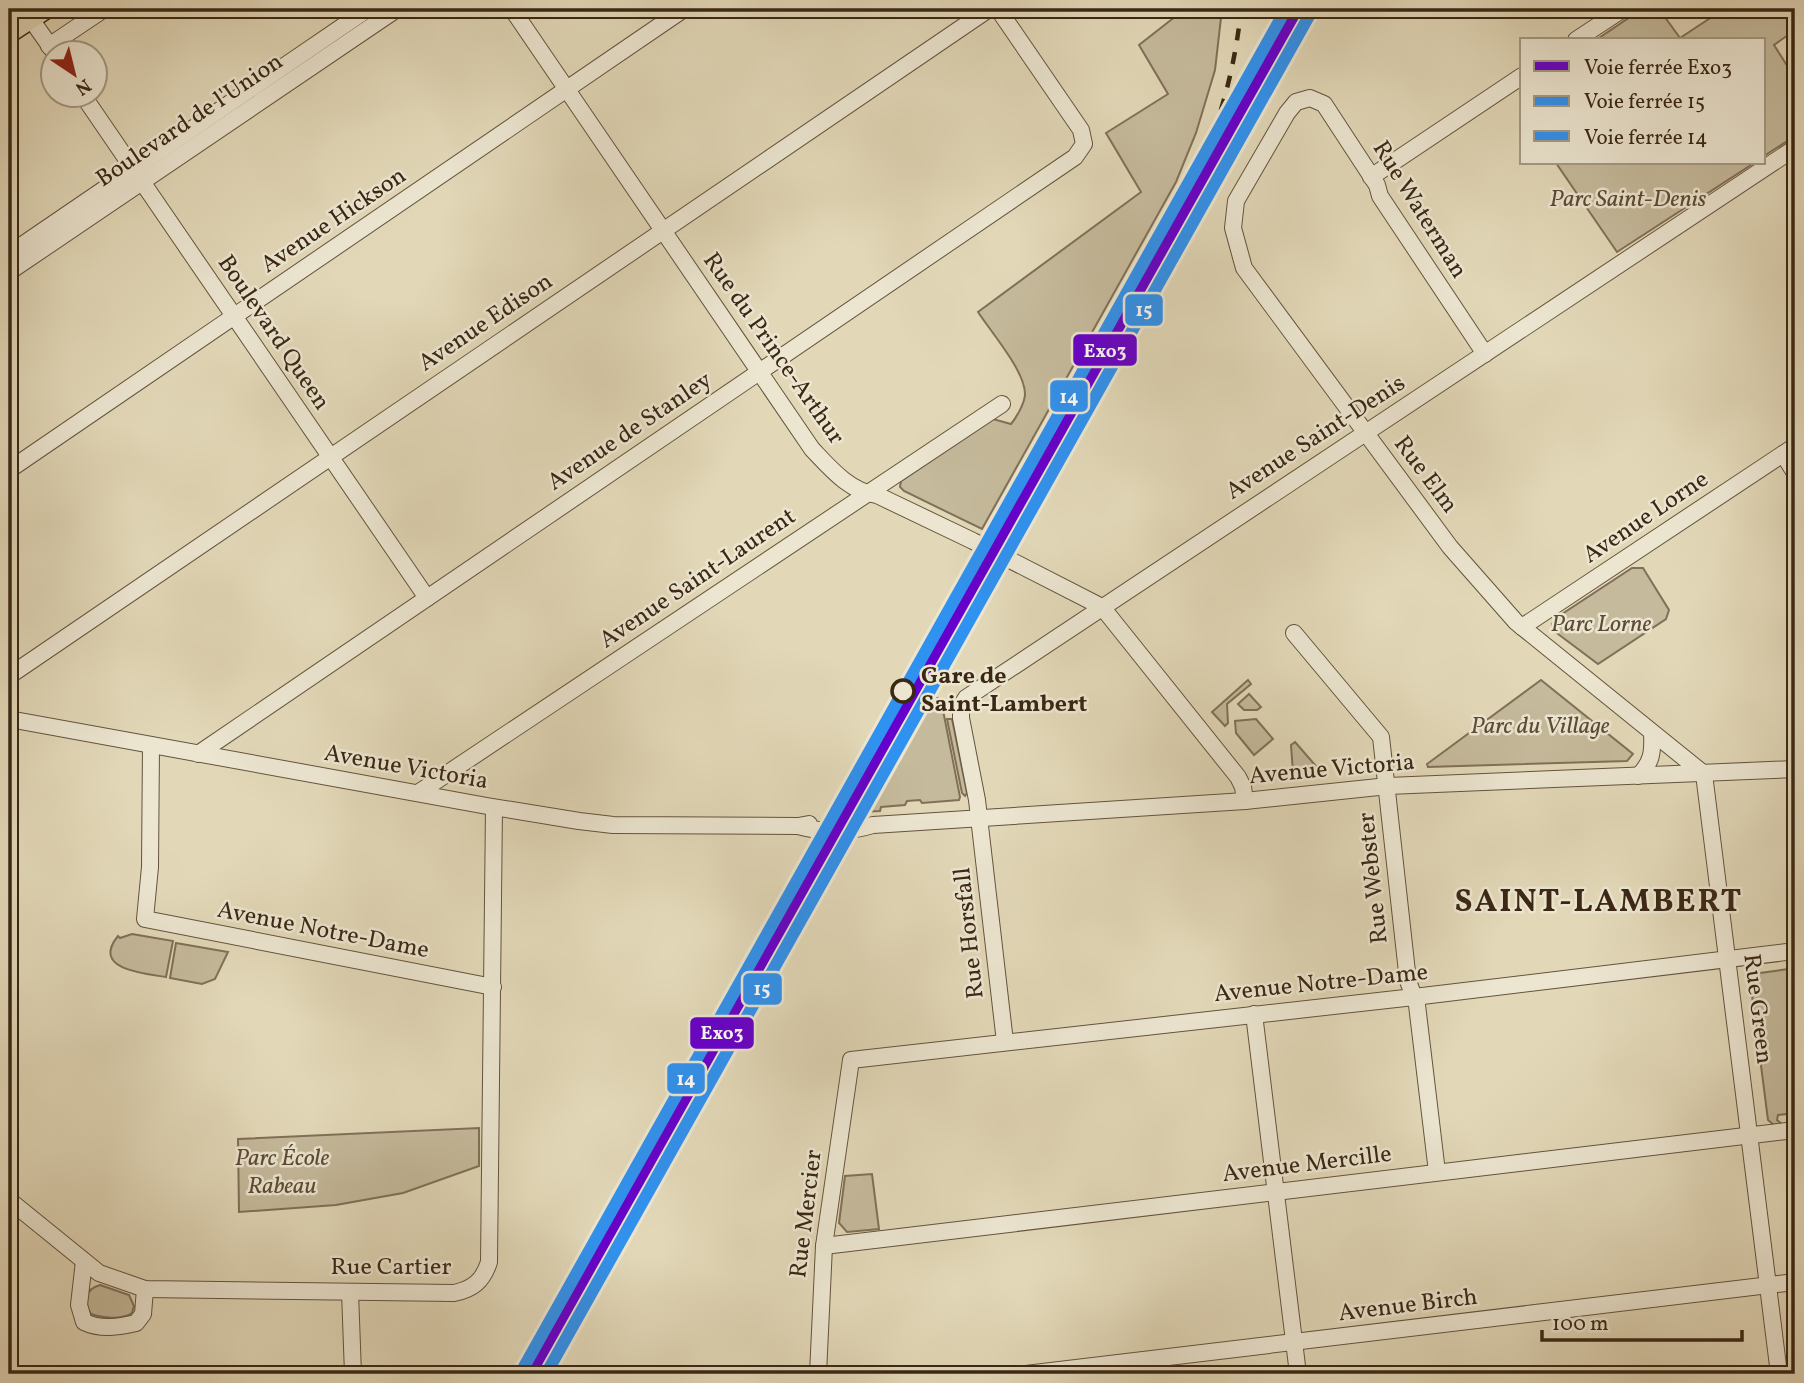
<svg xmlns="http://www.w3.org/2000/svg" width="1804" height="1383" viewBox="0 0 1804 1383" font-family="Vollkorn,serif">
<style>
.green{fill:#c5ba9c;stroke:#807058;stroke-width:2}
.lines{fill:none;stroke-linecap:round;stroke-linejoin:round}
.minor-casing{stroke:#64533d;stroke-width:18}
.major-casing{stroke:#3a2714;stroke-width:24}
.minor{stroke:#ece6d1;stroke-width:16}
.major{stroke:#e2d8b8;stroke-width:21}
.rail{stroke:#3a2714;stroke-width:4.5;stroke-dasharray:12 12;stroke-linecap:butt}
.rail-1-casing{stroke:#ece6d1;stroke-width:18}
.rail-2-casing{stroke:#ece6d1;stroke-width:18}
.rail-3-casing{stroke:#ece6d1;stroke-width:18}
.rail-1{stroke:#60c;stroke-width:12}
.rail-2{stroke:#3092f0;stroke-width:12}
.rail-3{stroke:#3092f0;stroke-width:12}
.stop-dot{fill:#ece6d1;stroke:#3a2714;stroke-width:3.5}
.labels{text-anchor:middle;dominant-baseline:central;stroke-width:5;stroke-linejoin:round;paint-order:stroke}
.street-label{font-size:24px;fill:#3a2714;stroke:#ece6d1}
.park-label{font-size:24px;font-style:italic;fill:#5d4c36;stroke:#ece6d1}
.stop-label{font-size:24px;font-weight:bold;fill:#3a2714;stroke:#ece6d1;text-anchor:start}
.district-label{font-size:32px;font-weight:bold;letter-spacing:2px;fill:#3a2714;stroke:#ece6d1}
.line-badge{stroke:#ece6d1;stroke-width:2.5}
.badge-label{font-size:19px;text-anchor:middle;font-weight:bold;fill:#fff}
</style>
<rect width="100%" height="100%" fill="#e2d8b8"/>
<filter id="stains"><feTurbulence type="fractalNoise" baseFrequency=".00286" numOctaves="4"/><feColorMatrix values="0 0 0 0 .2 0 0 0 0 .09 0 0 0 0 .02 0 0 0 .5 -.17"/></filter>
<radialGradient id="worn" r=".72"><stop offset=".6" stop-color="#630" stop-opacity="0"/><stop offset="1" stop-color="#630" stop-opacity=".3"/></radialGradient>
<!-- green -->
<g class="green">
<path d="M1185,9H1222L1215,70L1196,133L1176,182L982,529L904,491L900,487L901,481L993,419L1011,424C1016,418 1025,403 1025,394C1025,371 991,332 978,312L1141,192L1106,133L1168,94L1139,45Z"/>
<path d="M1642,9H1659L1680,38L1724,9H1784L1795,26V30L1774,45L1795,78V136L1764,156V40H1596Z"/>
<path d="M1556,163H1754L1617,252Z"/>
<path d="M1632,568H1643L1669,610L1666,619L1598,664L1554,631L1552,624L1556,618Z"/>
<path d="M1248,680L1251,684L1227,704L1228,723L1225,726L1212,712Z"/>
<path d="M1541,680L1633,754L1627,761L1428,767L1427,764Z"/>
<path d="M925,692L941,700L960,797L959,800L922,803L920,800L907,801L905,805L881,807L880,811L860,812Z"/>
<path d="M1249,694L1261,707L1257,710H1244L1238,704Z"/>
<path d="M947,719H952L967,793L965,796L962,793Z"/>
<path d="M1256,719L1273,739L1254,755L1236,733L1235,721Z"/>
<path d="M1295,742L1322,773L1280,777V774L1293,773L1291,745Z"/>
<path d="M132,934L173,941L166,977C147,974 90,970 118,936L120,938Z"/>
<path d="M176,943L228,952L215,979L202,984L170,978Z"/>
<path d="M1795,968V1113L1778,1115L1777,1120L1782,1124L1774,1125L1768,1120L1750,980L1753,974Z"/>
<path d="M479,1128V1166L403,1193L336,1205L239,1212L238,1139Z"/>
<path d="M872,1174L879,1229L847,1232L839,1223L845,1176Z"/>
<path d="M100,1285L129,1295L134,1306L132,1313C122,1320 102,1318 91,1314C83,1302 85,1289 100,1285Z"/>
</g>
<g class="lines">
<defs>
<g id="minor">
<path d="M24,9L54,52"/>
<path d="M512,9L812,449C830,468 850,492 877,495L973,541L1102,607L1238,777L1243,787L1245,801"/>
<path d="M1576,40L1623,9"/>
<path d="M49,46L104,9"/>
<path d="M82,94L427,598"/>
<path d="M1371,177L1522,76"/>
<path d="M9,254L368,9"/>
<path d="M9,272L397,9"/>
<path d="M1485,354L1380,196L1377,185L1324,104L1310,98L1296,102L1287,113L1236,201L1233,228L1244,268L1450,547L1516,622L1704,774"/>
<path d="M1783,454L1795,473"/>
<path d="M9,470L684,9"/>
<path d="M1522,627L1795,446"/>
<path d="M1294,633L1381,737L1408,981L1417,1005L1437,1172"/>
<path d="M9,676L989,9"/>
<path d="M9,719L487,806L579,821L613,825L798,826L809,824"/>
<path d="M151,746L150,867L145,919L493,987"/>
<path d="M198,754L1075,157L1084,144L1081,130L998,9"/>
<path d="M1704,774L1779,1374"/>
<path d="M1638,776C1652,763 1653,752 1652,733"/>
<path d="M418,793L1002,404"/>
<path d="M798,826C824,833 847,833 873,825L1245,801L1388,786L1795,769"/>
<path d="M1254,1014L1298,1374"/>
<path d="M1005,1042L977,800L961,718V706L966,698L1795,148"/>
<path d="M9,1200L99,1273L145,1289L454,1293C473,1289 483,1281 489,1262L494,808"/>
<path d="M824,1246L1795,1130"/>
<path d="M84,1261L79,1305L84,1322C101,1330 119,1327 136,1323L143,1314L145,1289"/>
<path d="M350,1292L353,1374"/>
<path d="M818,1374L824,1246L851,1060L1414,997L1795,951"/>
<path d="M1026,1374L1795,1282"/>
</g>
<path id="major" d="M9,32L44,9"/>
</defs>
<!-- minor casing -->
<use href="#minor" class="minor-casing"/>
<!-- major casing -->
<use href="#major" class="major-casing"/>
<!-- minor -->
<use href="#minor" class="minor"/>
<!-- major -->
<use href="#major" class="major"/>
<!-- rail -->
<path class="rail" d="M1165,243C1204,170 1233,92 1241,9"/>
<defs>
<path id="rail-1" d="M530,1374L1297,9"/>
<path id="rail-2" d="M546,1374L1309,16"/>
<path id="rail-3" d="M520,1374L1286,9"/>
</defs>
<!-- rail-1 casing -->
<use href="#rail-1" class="rail-1-casing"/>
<!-- rail-2 casing -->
<use href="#rail-2" class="rail-2-casing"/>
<!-- rail-3 casing -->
<use href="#rail-3" class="rail-3-casing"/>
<!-- rail-1 -->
<use href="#rail-1" class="rail-1"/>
<!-- rail-2 -->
<use href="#rail-2" class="rail-2"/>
<!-- rail-3 -->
<use href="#rail-3" class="rail-3"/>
</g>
<!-- markers -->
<circle class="stop-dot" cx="903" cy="691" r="11"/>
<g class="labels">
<!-- street labels -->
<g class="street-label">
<text transform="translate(190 121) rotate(-34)">Boulevard de l'Union</text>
<text transform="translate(1419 210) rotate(58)">Rue Waterman</text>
<text transform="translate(334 221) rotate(-34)">Avenue Hickson</text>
<text transform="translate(486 323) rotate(-34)">Avenue Edison</text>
<text transform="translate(273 333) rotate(56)">Boulevard Queen</text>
<text transform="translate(773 349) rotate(55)">Rue du Prince-Arthur</text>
<text transform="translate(630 432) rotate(-34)">Avenue de Stanley</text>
<text transform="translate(1316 438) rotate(-33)">Avenue Saint-Denis</text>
<text transform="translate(1425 475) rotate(53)">Rue Elm</text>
<text transform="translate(1646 518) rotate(-34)">Avenue Lorne</text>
<text transform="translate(698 579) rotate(-34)">Avenue Saint-Laurent</text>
<text transform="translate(406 768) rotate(10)">Avenue Victoria</text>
<text transform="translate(1332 770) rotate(-5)">Avenue Victoria</text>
<text transform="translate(1374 878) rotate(-96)">Rue Webster</text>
<text transform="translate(323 931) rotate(11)">Avenue Notre-Dame</text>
<text transform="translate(970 933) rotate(-96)">Rue Horsfall</text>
<text transform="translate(1321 984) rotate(-6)">Avenue Notre-Dame</text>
<text transform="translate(1757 1009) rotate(83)">Rue Green</text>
<text transform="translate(1307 1165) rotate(-7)">Avenue Mercille</text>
<text transform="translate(807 1214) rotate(-83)">Rue Mercier</text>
<text x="391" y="1268">Rue Cartier</text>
<text transform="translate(1408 1306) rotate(-7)">Avenue Birch</text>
</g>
<!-- park labels -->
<g class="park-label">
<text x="1628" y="200">Parc Saint-Denis</text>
<text x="1601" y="625">Parc Lorne</text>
<text x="1540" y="727">Parc du Village</text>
<text x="282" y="1159">Parc École<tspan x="282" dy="28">Rabeau</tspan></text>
</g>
<!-- stop labels -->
<g class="stop-label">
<text x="921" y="677">Gare de<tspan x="921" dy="28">Saint-Lambert</tspan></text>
</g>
<!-- district labels -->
<g class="district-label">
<text x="1599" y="903">SAINT-LAMBERT</text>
</g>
</g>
<g class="line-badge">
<rect x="1124" y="293" width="40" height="34" rx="7" fill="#3092f0"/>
<rect x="1072" y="333" width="66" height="34" rx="7" fill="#60c"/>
<rect x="1049" y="379" width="40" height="34" rx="7" fill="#3092f0"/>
<rect x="742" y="972" width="41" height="34" rx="7" fill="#3092f0"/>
<rect x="689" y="1016" width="66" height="34" rx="7" fill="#60c"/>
<rect x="666" y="1062" width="40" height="33" rx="7" fill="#3092f0"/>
</g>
<g class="badge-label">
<text x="1144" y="316">15</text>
<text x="1105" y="357">Exo3</text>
<text x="1069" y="403">14</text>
<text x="762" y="995">15</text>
<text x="722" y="1039">Exo3</text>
<text x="686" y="1085">14</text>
</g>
<!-- margin -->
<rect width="1804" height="1383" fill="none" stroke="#e2d8b8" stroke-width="35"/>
<rect x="10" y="10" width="1783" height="1362" fill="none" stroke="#3a2714" stroke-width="3.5"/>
<rect x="18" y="18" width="1769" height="1348" fill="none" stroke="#3a2714" stroke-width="2"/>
<!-- legend -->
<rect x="1520" y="38" width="245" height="126" fill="#ece6d1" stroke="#a59a85" stroke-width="2"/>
<rect x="1534" y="61" width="35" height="10" fill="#6600cc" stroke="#a59a85" stroke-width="2"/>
<text x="1584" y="74" font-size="21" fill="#3a2714">Voie ferrée Exo3</text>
<rect x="1534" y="96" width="35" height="10" fill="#3092f0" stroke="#a59a85" stroke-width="2"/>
<text x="1584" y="108" font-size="21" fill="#3a2714">Voie ferrée 15</text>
<rect x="1534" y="131" width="35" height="10" fill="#3092f0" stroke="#a59a85" stroke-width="2"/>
<text x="1584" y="144" font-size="21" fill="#3a2714">Voie ferrée 14</text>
<!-- north arrow -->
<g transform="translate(74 74) rotate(145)"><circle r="33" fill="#ece6d1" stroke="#a59a85" stroke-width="2"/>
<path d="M0-5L12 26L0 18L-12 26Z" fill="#8f2418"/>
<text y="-10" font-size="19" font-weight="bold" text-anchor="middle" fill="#3a2714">N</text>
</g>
<!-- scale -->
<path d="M1542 1330v10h200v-10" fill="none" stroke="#3a2714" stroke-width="3.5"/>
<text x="1552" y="1330" font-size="21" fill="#3a2714" stroke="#ece6d1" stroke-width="5" paint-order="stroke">100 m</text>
<rect width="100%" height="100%" filter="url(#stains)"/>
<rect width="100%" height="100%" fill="url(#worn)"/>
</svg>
